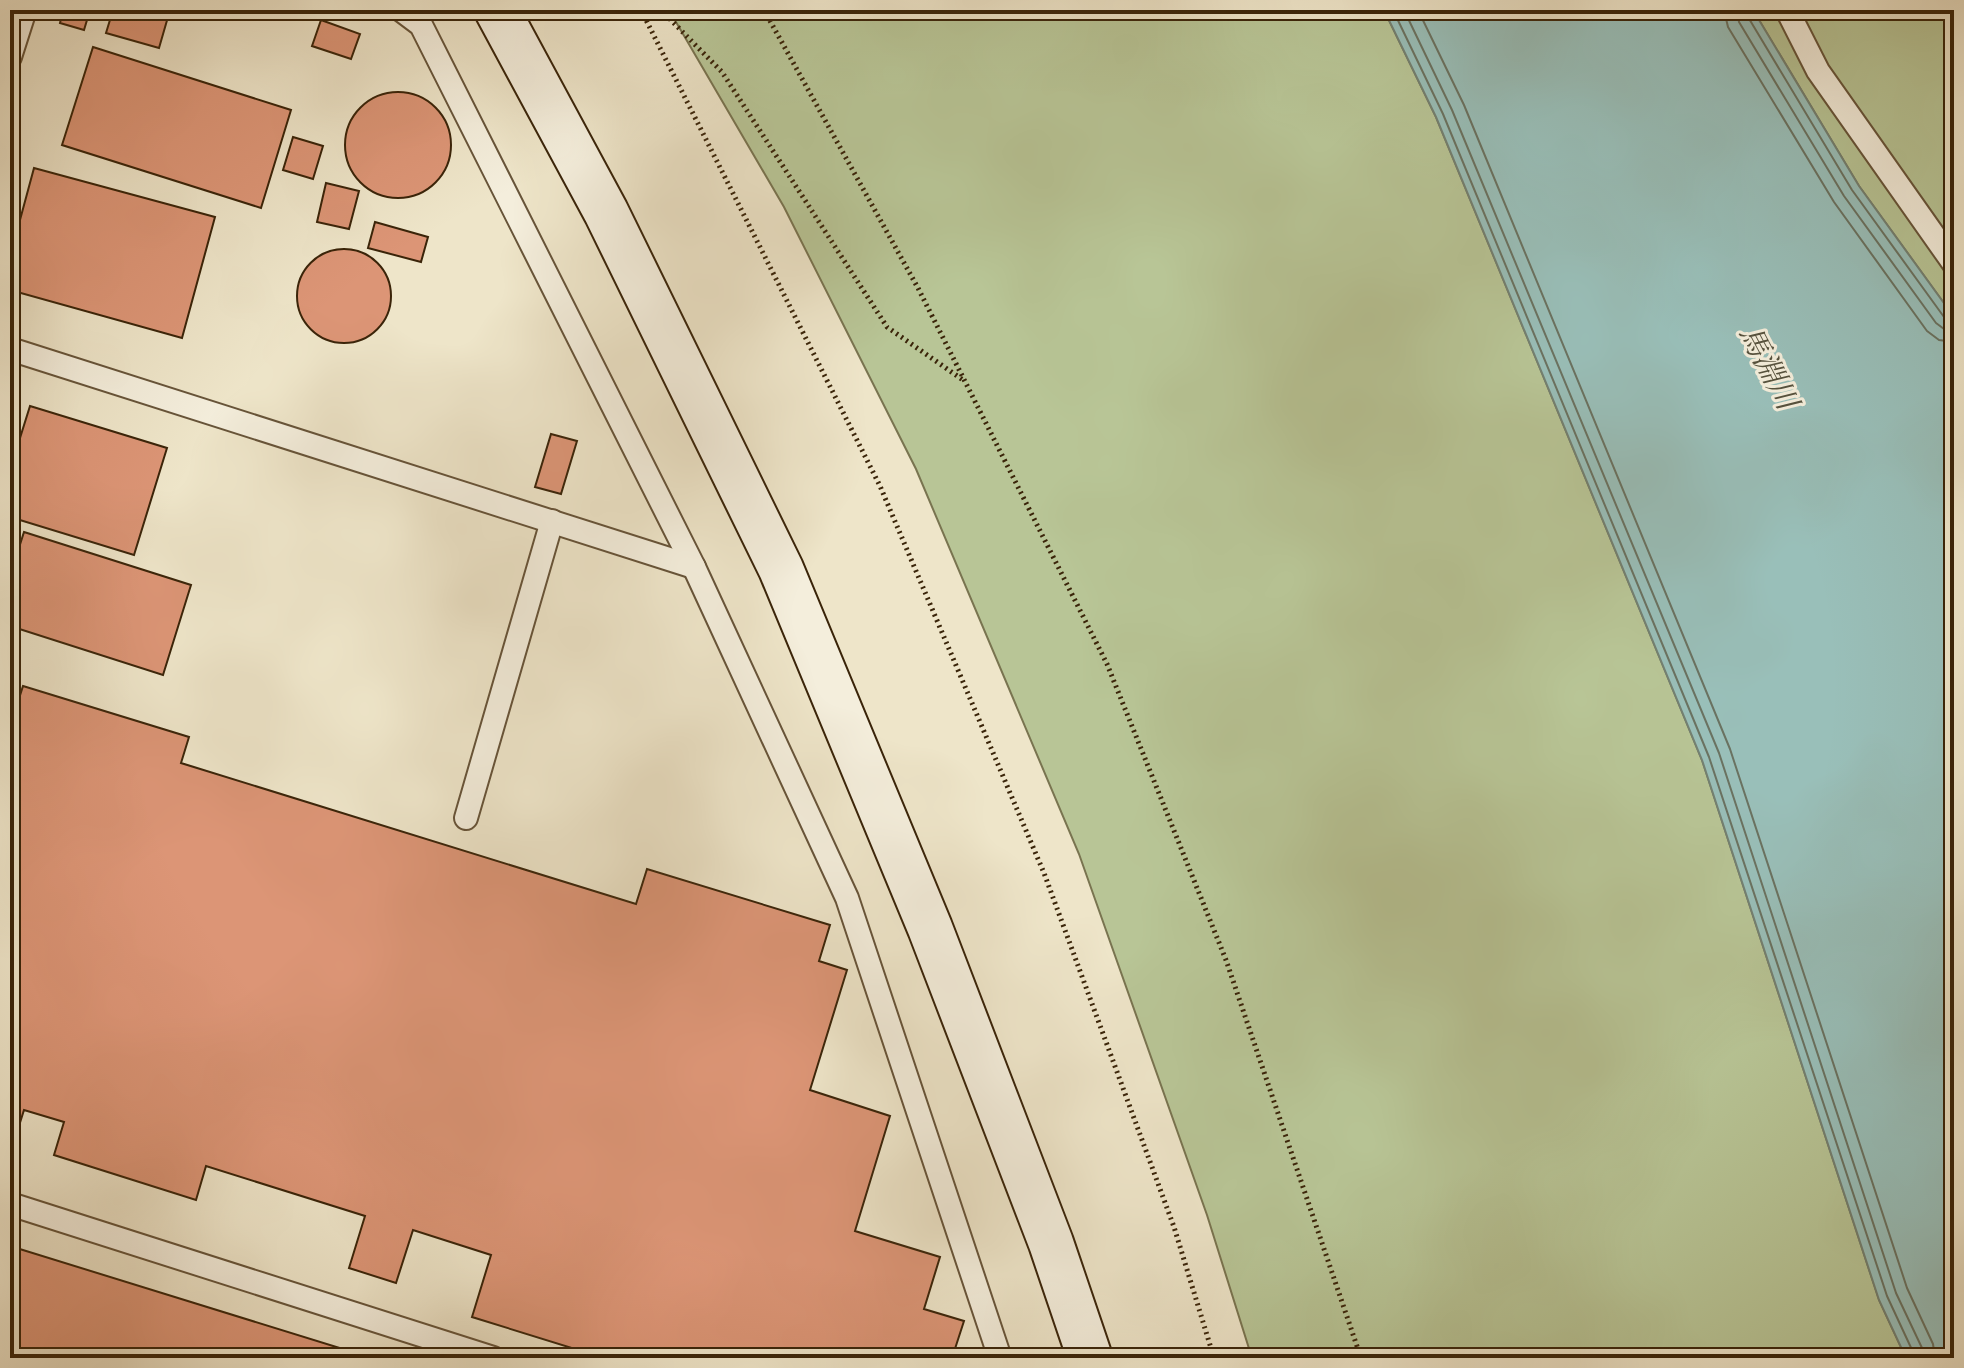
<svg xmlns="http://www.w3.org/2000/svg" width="1964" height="1368" viewBox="0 0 1964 1368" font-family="'EB Garamond','Noto Serif JP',serif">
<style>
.green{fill:#b8c596;stroke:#797450;stroke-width:2}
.water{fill:#99bfb9;stroke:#738173;stroke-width:2}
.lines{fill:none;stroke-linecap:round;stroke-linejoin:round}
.shore{stroke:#6a7261;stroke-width:2}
.building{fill:#dc9576;stroke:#3a2409;stroke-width:2}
.lane-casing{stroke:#675439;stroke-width:26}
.secondary-casing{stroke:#3a2409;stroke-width:48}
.path{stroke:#3a2409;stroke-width:5;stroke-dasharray:2 4;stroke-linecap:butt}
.lane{stroke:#f4eedc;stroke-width:22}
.secondary{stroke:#f4eedc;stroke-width:44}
.labels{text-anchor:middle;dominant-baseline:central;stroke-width:6;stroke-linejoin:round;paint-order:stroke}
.water-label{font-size:30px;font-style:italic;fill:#56523e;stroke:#f4eedc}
</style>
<rect width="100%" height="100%" fill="#eee5c9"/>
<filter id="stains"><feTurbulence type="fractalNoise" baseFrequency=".0025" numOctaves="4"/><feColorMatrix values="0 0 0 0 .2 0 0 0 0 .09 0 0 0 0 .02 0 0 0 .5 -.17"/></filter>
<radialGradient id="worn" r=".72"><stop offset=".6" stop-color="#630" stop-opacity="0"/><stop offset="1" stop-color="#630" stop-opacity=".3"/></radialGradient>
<!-- green -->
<g class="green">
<path d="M669,10H1384L1436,117L1702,760L1879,1300L1906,1358H1252L1207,1215L1079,854L916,469L784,207Z"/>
<path d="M1753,10H1954V317L1859,186Z"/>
</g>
<!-- water -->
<path class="water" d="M1384,10H1753L1859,186L1954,317V1358H1906L1879,1300L1702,760L1436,117Z"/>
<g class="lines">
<!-- shore -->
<g class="shore">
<path d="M1393,10L1443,114L1709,757L1887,1296L1913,1352V1358"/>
<path d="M1404,10L1452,110L1719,753L1896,1293L1922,1348L1923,1358"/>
<path d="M1418,10L1464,105L1730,749L1907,1288L1933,1344L1935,1358"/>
<path d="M1724,10L1728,27L1834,202L1927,331L1939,340L1954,342"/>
<path d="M1737,10L1739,22L1844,196L1936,323L1944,329L1954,330"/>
<path d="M1747,10L1748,17L1852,190L1944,317L1949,320H1954"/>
</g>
</g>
<!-- building -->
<g class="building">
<path d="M63,10H90L84,30L60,23Z"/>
<path d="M113,10H170L159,48L106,33Z"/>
<path d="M321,20L360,34L351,59L312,46Z"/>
<path d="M93,47L291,110L261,208L62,145Z"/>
<circle cx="398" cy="145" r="53"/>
<path d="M293,137L323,146L313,179L283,170Z"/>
<path d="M34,168L215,217L182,338L10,290V257Z"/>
<path d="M326,183L359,191L349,229L317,222Z"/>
<path d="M375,222L428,237L421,262L368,248Z"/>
<circle cx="344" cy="296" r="47"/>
<path d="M30,406L167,448L134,555L10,517V470Z"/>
<path d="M551,434L577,441L561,494L535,487Z"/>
<path d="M24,532L191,585L163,675L10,626V576Z"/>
<path d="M23,686L189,737L181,763L636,904L647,869L830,925L819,961L847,970L810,1090L890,1116L855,1231L940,1257L924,1309L964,1321L952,1358H604L472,1317L491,1255L413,1230L396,1283L349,1268L365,1216L206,1166L196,1200L54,1155L64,1122L24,1110L12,1148L10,1147V727Z"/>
<path d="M10,1246L372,1358H10Z"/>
</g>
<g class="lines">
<defs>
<g id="lane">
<path d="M401,10L421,25L694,567L847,898L1000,1358"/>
<path d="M1787,10L1818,71L1954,264"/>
<path d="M10,57L25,10"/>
<path d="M10,349L694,567"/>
<path d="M466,818L552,521"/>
<path d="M10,1204L493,1358"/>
</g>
<path id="secondary" d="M497,10L606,212L781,569L930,928L1051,1243L1090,1358"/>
</defs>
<!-- lane casing -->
<use href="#lane" class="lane-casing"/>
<!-- secondary casing -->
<use href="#secondary" class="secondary-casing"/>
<!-- path -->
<g class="path">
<path d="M641,10L880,486L1044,873L1174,1227L1214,1358"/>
<path d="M661,10L722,72L887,327L963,380"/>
<path d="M764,10L918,288L1107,664L1226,960L1361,1358"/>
</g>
<!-- lane -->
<use href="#lane" class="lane"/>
<!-- secondary -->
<use href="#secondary" class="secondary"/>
</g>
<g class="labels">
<!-- water labels -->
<g class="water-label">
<text transform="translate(1769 367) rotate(62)">馬淵川</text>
</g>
</g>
<!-- margin -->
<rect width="1964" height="1368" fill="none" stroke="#eee5c9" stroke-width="40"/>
<rect x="12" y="12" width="1940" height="1344" fill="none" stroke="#3a2409" stroke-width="4"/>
<rect x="20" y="20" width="1924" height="1328" fill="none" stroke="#3a2409" stroke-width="2"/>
<rect width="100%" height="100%" filter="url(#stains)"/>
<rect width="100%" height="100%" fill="url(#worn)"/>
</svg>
